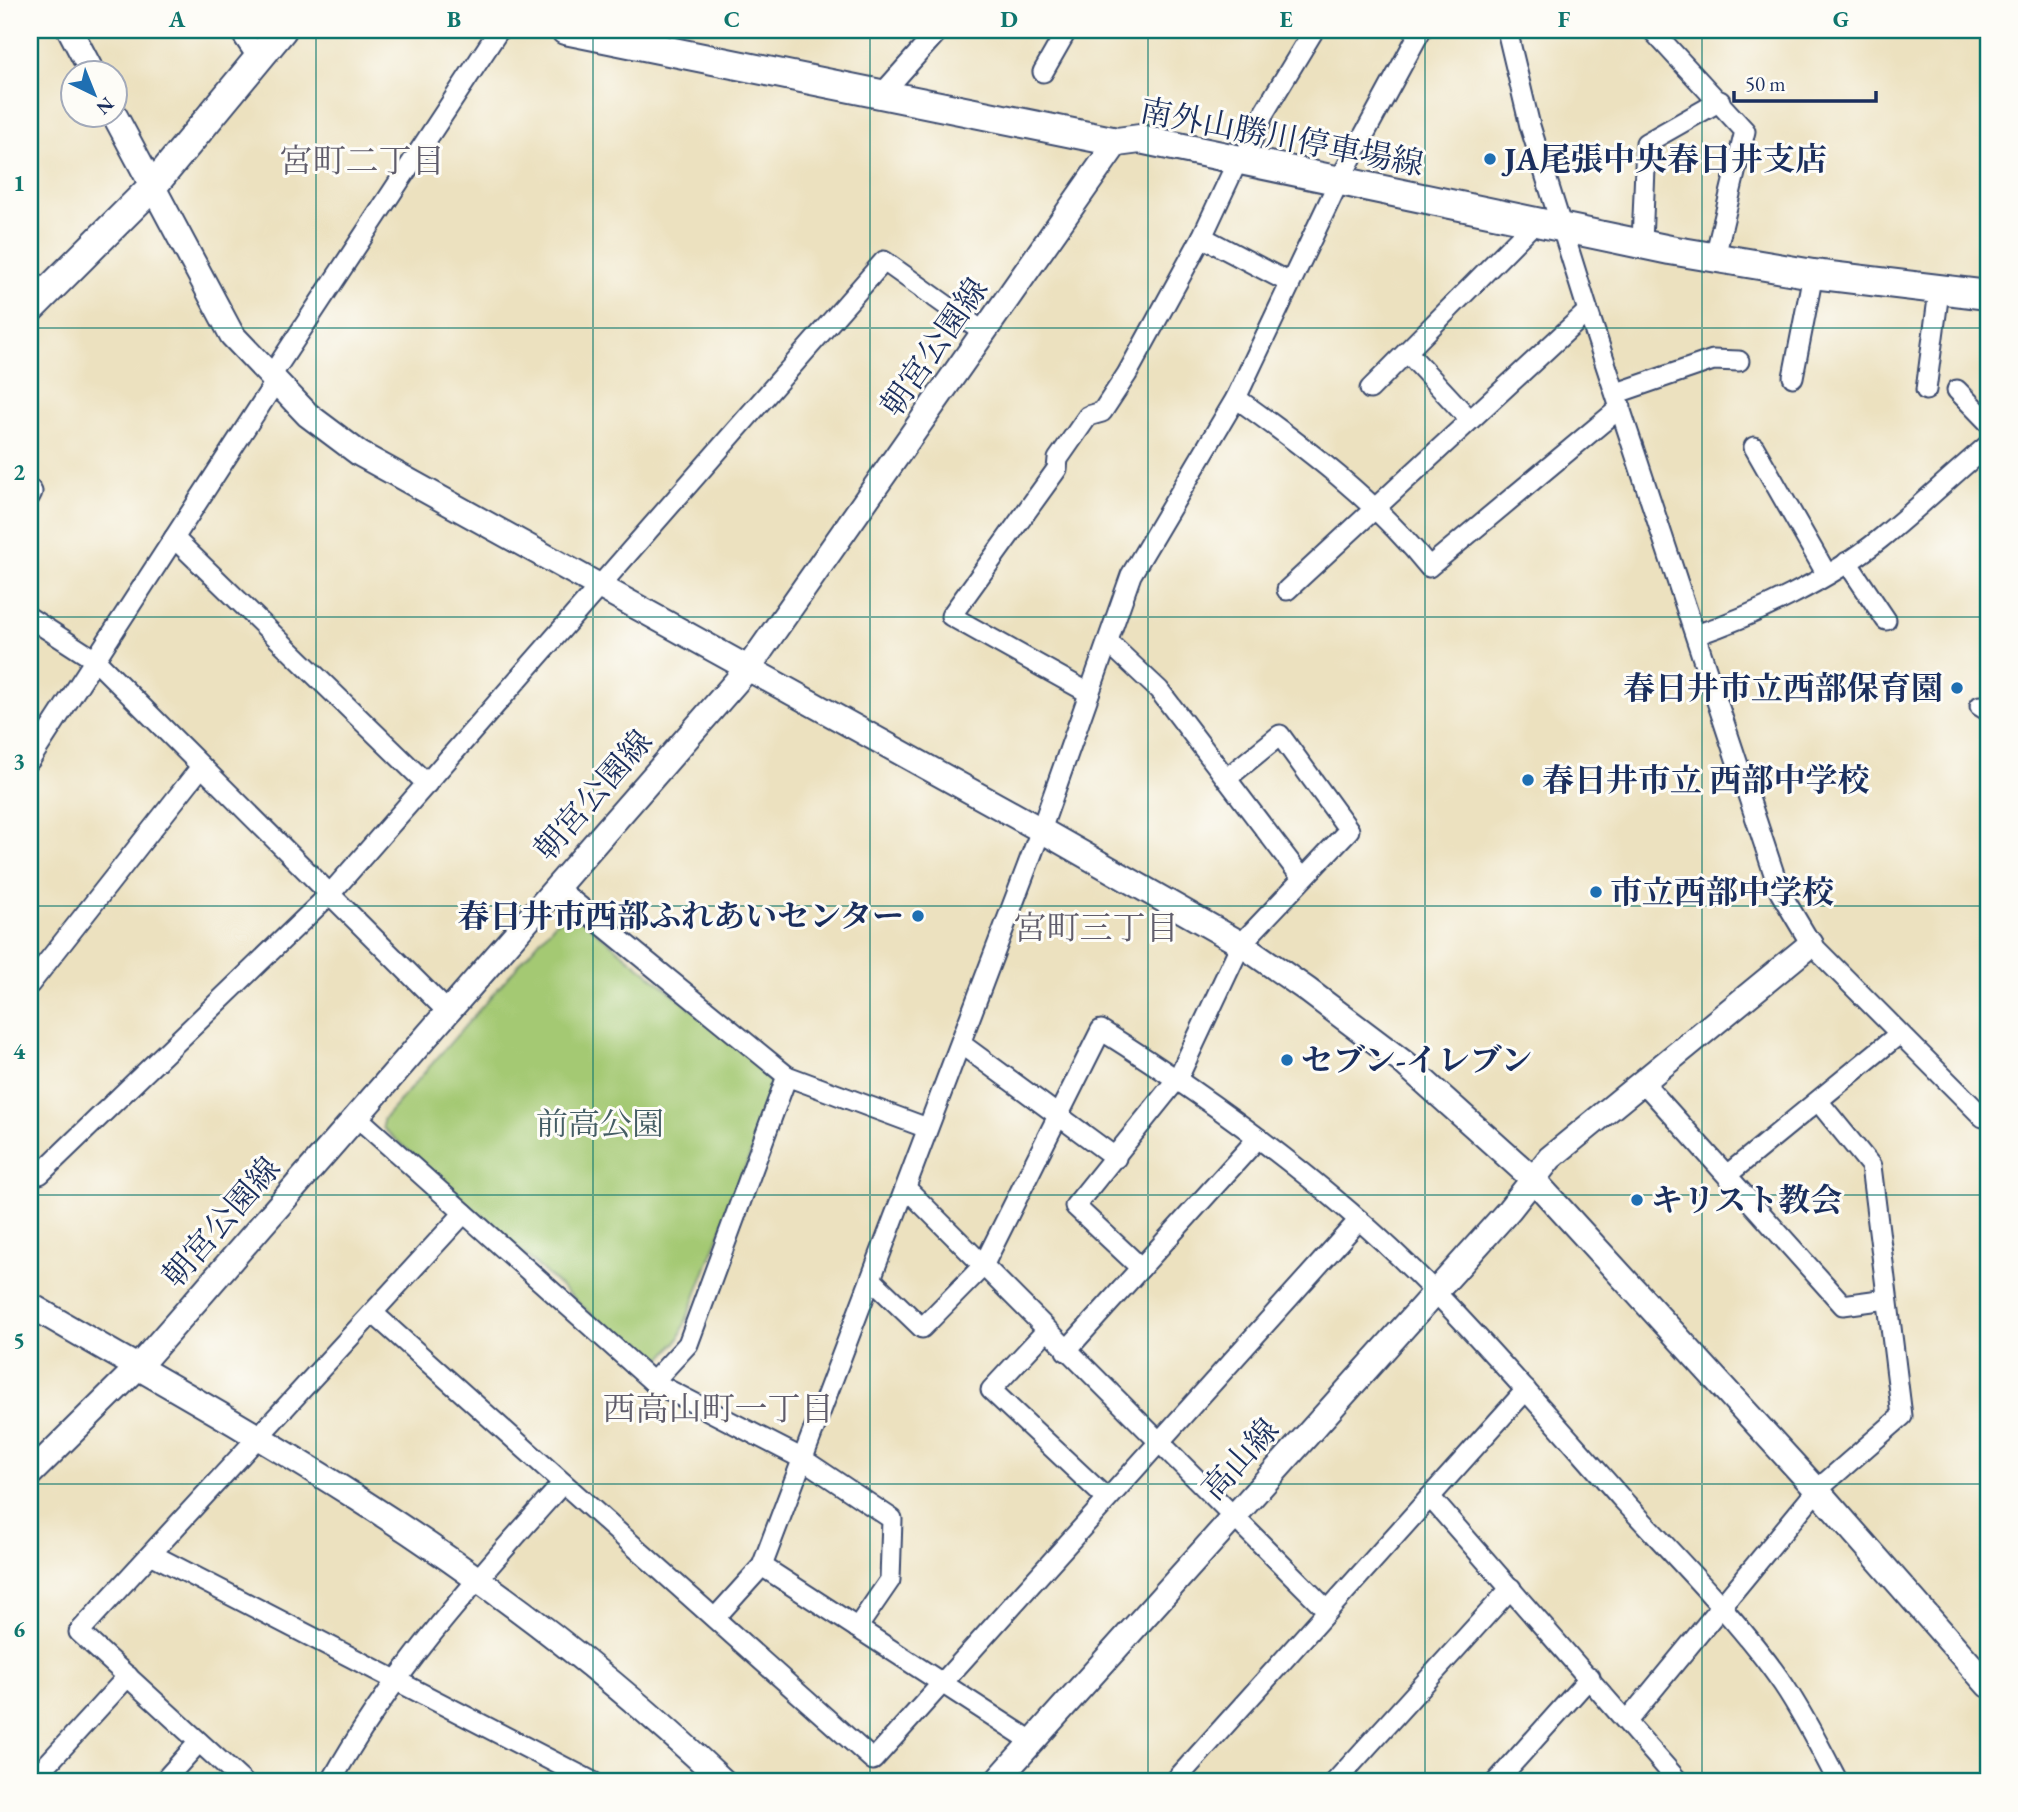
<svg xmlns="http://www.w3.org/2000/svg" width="2018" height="1812" viewBox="0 0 2018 1812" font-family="'EB Garamond','Noto Serif JP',serif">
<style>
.green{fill:#a4c973;stroke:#607c68;stroke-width:2}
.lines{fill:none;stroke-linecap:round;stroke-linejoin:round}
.minor-casing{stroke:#3a4a6d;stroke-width:23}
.tertiary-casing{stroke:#3a4a6d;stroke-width:28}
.secondary-casing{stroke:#3a4a6d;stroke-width:32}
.minor{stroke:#fff;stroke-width:19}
.tertiary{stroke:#fff;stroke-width:24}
.secondary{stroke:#fff;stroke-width:28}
.grid{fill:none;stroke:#0f766e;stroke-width:2;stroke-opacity:0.55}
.poi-dot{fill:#1f6fb2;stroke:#fdfcf7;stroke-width:2.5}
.labels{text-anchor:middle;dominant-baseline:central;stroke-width:6;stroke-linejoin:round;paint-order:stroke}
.street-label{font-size:32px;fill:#1b2f5e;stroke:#fdfcf7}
.poi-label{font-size:32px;font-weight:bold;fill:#1b2f5e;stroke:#fdfcf7;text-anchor:start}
.park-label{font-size:32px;fill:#445d64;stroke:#fdfcf7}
.neighbourhood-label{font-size:33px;fill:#605d6b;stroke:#fdfcf7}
.neatline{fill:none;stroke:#0f766e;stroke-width:2.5}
.grid-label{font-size:23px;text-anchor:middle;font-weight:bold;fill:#0f766e}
</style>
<rect width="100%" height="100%" fill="#fdfcf7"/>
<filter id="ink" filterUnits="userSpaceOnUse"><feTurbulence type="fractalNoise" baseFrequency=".0143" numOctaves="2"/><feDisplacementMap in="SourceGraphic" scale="14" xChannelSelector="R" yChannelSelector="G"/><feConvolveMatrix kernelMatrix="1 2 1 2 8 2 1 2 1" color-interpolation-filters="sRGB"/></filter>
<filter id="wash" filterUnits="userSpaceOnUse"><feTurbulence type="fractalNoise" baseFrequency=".00686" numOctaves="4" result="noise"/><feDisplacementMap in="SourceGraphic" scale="28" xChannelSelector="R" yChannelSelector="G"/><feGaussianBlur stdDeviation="1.57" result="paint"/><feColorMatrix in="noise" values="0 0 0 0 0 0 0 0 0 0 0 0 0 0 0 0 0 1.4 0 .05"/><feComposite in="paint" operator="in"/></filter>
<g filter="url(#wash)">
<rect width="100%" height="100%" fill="#ece1bf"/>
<!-- green -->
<path class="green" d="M573,913L774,1075L777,1085L679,1339L656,1365H648L383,1128V1120L562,915Z"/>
</g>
<g filter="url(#ink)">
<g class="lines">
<defs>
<g id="minor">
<path d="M239,30L258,58"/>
<path d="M1507,30L1530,126L1588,311L1780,892L1811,944L1983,1117L1988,1118"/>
<path d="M1652,30L1745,131L1715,257"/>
<path d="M1043,72L1067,30"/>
<path d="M881,95L939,30"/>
<path d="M1243,161L1265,111L1314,30"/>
<path d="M1202,237L1290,283"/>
<path d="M1642,243L1646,143L1720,101"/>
<path d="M1407,352L1470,420"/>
<path d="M271,376L499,30"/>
<path d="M1793,377L1813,274"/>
<path d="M1370,389L1535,222"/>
<path d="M1926,390L1939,291"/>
<path d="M1957,390L1988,422"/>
<path d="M1617,393L1713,360L1739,361"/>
<path d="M1236,398C1306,448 1375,500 1429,567L1621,407"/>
<path d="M1754,447L1826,573"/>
<path d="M30,489L32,492L30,496"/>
<path d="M174,538L427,784"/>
<path d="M1847,562L1886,620"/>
<path d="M1287,590L1588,311"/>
<path d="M30,618L95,660L448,1012"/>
<path d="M1696,635C1755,615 1831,579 1880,539C1917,509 1951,476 1988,445"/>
<path d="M1108,642L1159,690L1302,878"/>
<path d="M1089,693L951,616L1057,469L1058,459L1088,416L1102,412L1127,374L1202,237L1238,160"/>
<path d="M1980,706L1988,711"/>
<path d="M30,760L276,381"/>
<path d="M557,888L787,1076"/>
<path d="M30,984L201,767"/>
<path d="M961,1044L1116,1158"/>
<path d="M1643,1082L1843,1305L1887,1299"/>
<path d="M357,1117L653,1382L801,1458L892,1519L890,1580L857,1628"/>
<path d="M30,1168L40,1174L330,894L884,261L985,333"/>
<path d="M1727,1175L1898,1035"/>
<path d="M906,1188L1327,1610"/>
<path d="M1141,1268L1075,1206L1178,1078L1241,944L1349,830L1280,735L1227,778"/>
<path d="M871,1279L922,1328L983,1266L1101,1030C1220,1105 1337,1191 1436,1293C1500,1359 1561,1430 1622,1499C1675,1557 1739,1620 1783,1684C1804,1715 1821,1749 1838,1782"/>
<path d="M373,1313L873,1760L1359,1220"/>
<path d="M1047,1330L991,1390L1107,1499"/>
<path d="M1066,1351L1258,1138"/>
<path d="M653,1382L688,1344L787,1076L927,1128"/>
<path d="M1430,1497L1679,1782"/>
<path d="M151,1554L593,1782"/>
<path d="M762,1566L1033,1742"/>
<path d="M715,1618L762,1566L1041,830L1131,575L1236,398L1339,181L1421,30"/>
<path d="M1628,1720L1817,1490L1902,1416L1871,1166L1818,1101"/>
<path d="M31,1782L128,1676"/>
<path d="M163,1782L199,1742"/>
<path d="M243,1782L79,1632L464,1213"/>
<path d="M331,1782C392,1671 479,1577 563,1483"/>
<path d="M1174,1782L1526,1390"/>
<path d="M1335,1782L1511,1588"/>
<path d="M1496,1782L1590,1677"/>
</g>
<g id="tertiary">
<path d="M70,30L93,74"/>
<path d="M115,116L232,335L308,415L360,454L1041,830L1241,944L1306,989L1404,1063L1532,1178L1817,1490L1988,1685"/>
<path d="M30,1305C139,1369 251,1430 357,1498C488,1581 612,1676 724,1782"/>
<path d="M30,1474L137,1368L749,667L1117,142"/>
<path d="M996,1782L1509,1210L1550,1158L1811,944"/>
</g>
<g id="secondary">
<path d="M565,30L1117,142L1140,139L1670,250L1813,274L1988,295"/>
<path d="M30,309L152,187L282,30"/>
</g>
</defs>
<!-- minor casing -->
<use href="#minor" class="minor-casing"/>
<!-- tertiary casing -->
<use href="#tertiary" class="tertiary-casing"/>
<!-- secondary casing -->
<use href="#secondary" class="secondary-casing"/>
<!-- minor -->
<use href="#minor" class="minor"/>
<!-- tertiary -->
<use href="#tertiary" class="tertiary"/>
<!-- secondary -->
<use href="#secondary" class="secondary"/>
</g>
</g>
<!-- grid -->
<path class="grid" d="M316,30V1782M593,30V1782M870,30V1782M1148,30V1782M1425,30V1782M1702,30V1782M30,328H1988M30,617H1988M30,906H1988M30,1195H1988M30,1484H1988"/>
<!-- markers -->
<g class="poi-dot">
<circle cx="1490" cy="159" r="7"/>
<circle cx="1957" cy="688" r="7"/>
<circle cx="1528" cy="780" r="7"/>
<circle cx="1596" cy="892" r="7"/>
<circle cx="918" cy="916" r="7"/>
<circle cx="1287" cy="1060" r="7"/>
<circle cx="1637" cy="1200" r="7"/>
</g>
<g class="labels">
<!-- street labels -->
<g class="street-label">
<text transform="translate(1282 137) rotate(11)">南外山勝川停車場線</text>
<text transform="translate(934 347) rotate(-55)">朝宮公園線</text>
<text transform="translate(593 795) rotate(-49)">朝宮公園線</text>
<text transform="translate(221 1222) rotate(-49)">朝宮公園線</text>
<text transform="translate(1240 1459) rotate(-48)">高山線</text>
</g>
<!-- poi labels -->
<g class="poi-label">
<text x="1504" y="159">JA尾張中央春日井支店</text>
<text x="1943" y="688" text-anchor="end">春日井市立西部保育園</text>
<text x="1542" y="780">春日井市立 西部中学校</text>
<text x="1610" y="892">市立西部中学校</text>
<text x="904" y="916" text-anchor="end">春日井市西部ふれあいセンター</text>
<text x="1301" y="1060">セブン-イレブン</text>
<text x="1651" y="1200">キリスト教会</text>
</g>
<!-- park labels -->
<g class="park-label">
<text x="600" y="1124">前高公園</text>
</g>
<!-- neighbourhood labels -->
<g class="neighbourhood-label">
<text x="362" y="160">宮町二丁目</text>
<text x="1096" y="927">宮町三丁目</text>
<text x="718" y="1408">西高山町一丁目</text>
</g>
</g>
<!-- margin -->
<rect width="2018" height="1812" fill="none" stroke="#fdfcf7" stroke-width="77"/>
<!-- north arrow -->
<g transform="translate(94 94) rotate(137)"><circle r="33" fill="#fdfcf7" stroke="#a3aaba" stroke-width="2"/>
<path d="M0-5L12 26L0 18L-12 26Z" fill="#1f6fb2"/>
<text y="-10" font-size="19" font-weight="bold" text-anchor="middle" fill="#1b2f5e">N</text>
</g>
<!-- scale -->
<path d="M1734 91v10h142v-10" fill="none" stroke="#1b2f5e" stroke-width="3.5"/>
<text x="1745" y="91" font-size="21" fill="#1b2f5e" stroke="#fdfcf7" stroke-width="5" paint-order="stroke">50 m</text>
<rect x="38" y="38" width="1942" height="1735" class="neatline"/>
<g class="grid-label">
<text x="177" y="27">A</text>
<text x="454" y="27">B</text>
<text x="732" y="27">C</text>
<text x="1009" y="27">D</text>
<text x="1286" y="27">E</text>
<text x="1564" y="27">F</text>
<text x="1841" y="27">G</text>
<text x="19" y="191">1</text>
<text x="19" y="480">2</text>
<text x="19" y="769">3</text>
<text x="19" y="1059">4</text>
<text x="19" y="1348">5</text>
<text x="19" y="1637">6</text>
</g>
</svg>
